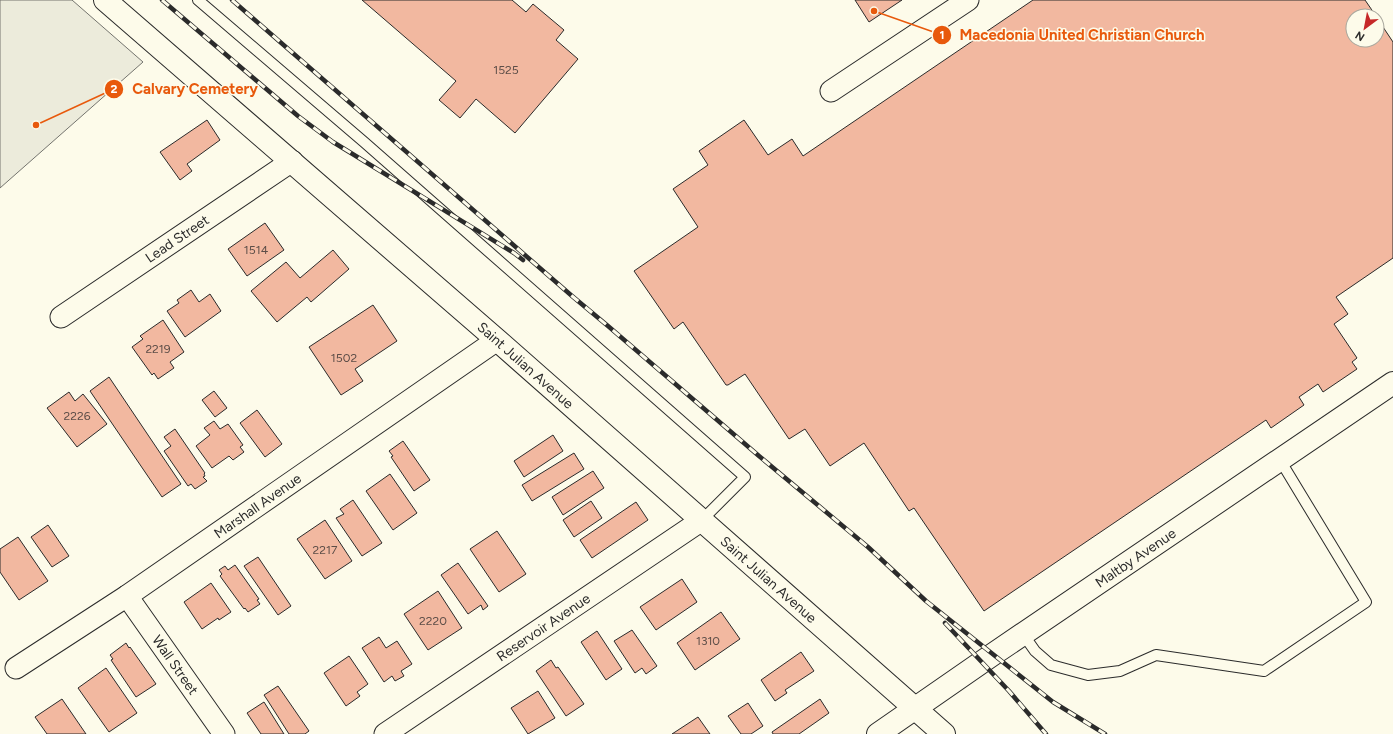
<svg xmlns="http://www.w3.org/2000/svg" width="1393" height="734" viewBox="0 0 1393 734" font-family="Figtree,sans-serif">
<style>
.green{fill:#ecebdb;stroke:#74746e}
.building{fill:#f2b8a0;stroke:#2b2b2b}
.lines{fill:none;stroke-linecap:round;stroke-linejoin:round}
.service-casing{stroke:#2b2b2b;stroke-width:12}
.minor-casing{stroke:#2b2b2b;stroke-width:23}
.tertiary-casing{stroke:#2b2b2b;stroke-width:24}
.service{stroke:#fdfbea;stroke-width:10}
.minor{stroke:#fdfbea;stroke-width:21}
.tertiary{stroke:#fdfbea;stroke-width:22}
.rail-casing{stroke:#2b2b2b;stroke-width:4.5}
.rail{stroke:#fdfbea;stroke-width:3;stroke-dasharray:9;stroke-linecap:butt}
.labels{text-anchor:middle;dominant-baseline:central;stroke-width:3;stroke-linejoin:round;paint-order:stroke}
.number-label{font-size:12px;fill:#5d4e48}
.street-label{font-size:14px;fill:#2b2b2b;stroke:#fdfbea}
.leader{fill:none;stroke:#e8590c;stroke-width:1.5}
.callout-dot{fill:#e8590c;stroke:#fdfbea;stroke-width:1.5}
.mark-label{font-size:12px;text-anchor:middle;font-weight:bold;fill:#fff}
.callout-label{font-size:15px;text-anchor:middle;font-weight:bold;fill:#e8590c;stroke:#fdfbea;stroke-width:3;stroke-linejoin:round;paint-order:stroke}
</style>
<rect width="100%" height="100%" fill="#fdfbea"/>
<!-- green -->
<path class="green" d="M0,0H72L143,62L0,188Z"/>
<!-- building -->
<g class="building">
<path d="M362,0H512L526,12L533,4L564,30L556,40L578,59L515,133L476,99L460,118L439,100L456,81Z"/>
<path d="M855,0H902L869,22Z"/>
<path d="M1033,0H1365L1376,16H1353V40H1377V18L1393,42V258L1336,297L1348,314L1334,324L1357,358L1352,362L1357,369L1323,392L1318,384L1299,397L1304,405L1271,428L1266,420L984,611L914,508L909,511L864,443L830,466L805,429L789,439L745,374L728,385H726L683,322L674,329L634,271L698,227L673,189L708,165L699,151L744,120L768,155L792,139L803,156Z"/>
<path d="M207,120L220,140L187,164L192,171L180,180L160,152Z"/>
<path d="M265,223L284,250L247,276L228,249Z"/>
<path d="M333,250L349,269L311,302L307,297L277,322L251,291L286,262L300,278Z"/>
<path d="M191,290L199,302L210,294L221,311L185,337L167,311L179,303L177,300Z"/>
<path d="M373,305L397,341L355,369L363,381L341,395L309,347Z"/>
<path d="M163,320L184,352L170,362L174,368L158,379L154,373L152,375L132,347L143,339L140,336Z"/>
<path d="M109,377L181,484L162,497L90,391Z"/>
<path d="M214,391L227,408L215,417L202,400Z"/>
<path d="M69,392L75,401L83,394L107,424L77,447L47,408Z"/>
<path d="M257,410L282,444L265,457L240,423Z"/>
<path d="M214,421L220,429L228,424L243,445L240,447L244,452L233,460L229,456L212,468L196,446L210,435L204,428Z"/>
<path d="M175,429L205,473L204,474L205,476L203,477L207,481L195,489L191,484L188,486L164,451L171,446L164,437Z"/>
<path d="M553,435L563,451L524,477L514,461Z"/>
<path d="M403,441L430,480L414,491L391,457L393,456L389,451Z"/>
<path d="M574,453L584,469L532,501L522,485Z"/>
<path d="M593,471L604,488L563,515L552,497Z"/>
<path d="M390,474L417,513L393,530L366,491Z"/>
<path d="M353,500L382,543L362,556L336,518L344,514L340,509Z"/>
<path d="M591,501L602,518L574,537L563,520Z"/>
<path d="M636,502L648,520L592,558L580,540Z"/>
<path d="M325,520L352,561L325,579L297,539Z"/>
<path d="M48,525L69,556L52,567L31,537Z"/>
<path d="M497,531L526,574L499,592L470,549Z"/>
<path d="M18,537L48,581L19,600L0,572V549Z"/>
<path d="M258,557L291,606L278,615L244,566Z"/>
<path d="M458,563L488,606L483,610L481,605L468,614L441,575Z"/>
<path d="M235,565L259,599L257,600L260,604L248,612L245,608L244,609L220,576L222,574L219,570L225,566L228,570Z"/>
<path d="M682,579L697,602L656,630L640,607Z"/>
<path d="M211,583L231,612L219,620L218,618L202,629L184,602Z"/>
<path d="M438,591L462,628L428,650L404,614Z"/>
<path d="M721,612L740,639L695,670L677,643Z"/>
<path d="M632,630L657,666L646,674L642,668L635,673L614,641Z"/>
<path d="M597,631L622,669L606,680L581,642Z"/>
<path d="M379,637L386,648L397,641L412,664L401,671L404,676L395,681L392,676L384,682L362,648Z"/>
<path d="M126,643L129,648L130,647L156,684L136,697L111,660L113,659L110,655Z"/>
<path d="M801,652L814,671L785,690L787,693L775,701L761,680Z"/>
<path d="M349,656L368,684L357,692L360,696L346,706L324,673Z"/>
<path d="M551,660L556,668L558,667L584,704L566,716L536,671Z"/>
<path d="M106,668L137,713L109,732L78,688Z"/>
<path d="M278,686L309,731L305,734H289L268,701L264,695Z"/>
<path d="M538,691L555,718L528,734L511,708Z"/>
<path d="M62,699L86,734H47L35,717Z"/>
<path d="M820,699L829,713L799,734H773L772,732Z"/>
<path d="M264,702L284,734H261L247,713Z"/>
<path d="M748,703L763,726L751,734H741L728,716Z"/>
<path d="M698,717L710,734H672Z"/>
</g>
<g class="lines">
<defs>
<g id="service">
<path d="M198,0L364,142L745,477L702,520"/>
<path d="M1023,634L1035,651L1051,665L1088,675L1120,671L1156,655L1264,671L1366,602L1280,460"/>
</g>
<g id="minor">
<path d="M831,91L968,0"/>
<path id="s1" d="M61,317L292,161"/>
<path id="s2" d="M127,596L224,734"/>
<path id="s3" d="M16,668L127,596L497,340"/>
<path id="s4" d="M385,734L702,520"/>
</g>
<g id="tertiary">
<path id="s5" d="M105,0L497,340L944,734"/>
<path id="s6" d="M878,734L992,655L1393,383"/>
</g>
</defs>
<!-- service casing -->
<use href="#service" class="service-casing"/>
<!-- minor casing -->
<use href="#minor" class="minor-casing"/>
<!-- tertiary casing -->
<use href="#tertiary" class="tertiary-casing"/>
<!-- service -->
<use href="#service" class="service"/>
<!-- minor -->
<use href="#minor" class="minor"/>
<!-- tertiary -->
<use href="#tertiary" class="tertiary"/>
<defs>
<g id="rail">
<path d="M162,0L298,116L333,142L514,253L523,260"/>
<path d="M232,0L572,296L608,326L759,456L868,547L926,601L1053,702L1105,734"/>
<path d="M945,623L1009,691L1046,734"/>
</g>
</defs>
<!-- rail casing -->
<use href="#rail" class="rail-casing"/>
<!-- rail -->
<use href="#rail" class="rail"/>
</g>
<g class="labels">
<!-- number labels -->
<g class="number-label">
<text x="506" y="70">1525</text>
<text x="256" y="250">1514</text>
<text x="158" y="349">2219</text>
<text x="344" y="358">1502</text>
<text x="77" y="416">2226</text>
<text x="325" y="550">2217</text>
<text x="433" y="621">2220</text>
<text x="708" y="641">1310</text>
</g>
<!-- street labels -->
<g class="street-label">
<text stroke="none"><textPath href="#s1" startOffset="140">Lead Street</textPath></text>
<text stroke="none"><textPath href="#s5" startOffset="557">Saint Julian Avenue</textPath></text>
<text stroke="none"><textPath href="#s3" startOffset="291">Marshall Avenue</textPath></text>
<text stroke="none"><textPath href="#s6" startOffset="312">Maltby Avenue</textPath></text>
<text stroke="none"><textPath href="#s5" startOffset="881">Saint Julian Avenue</textPath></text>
<text stroke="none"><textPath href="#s4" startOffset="191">Reservoir Avenue</textPath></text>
<text stroke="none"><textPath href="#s2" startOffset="84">Wall Street</textPath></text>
</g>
</g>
<!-- callouts -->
<path class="leader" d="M874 11L942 35M36 125L114 89"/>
<g class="callout-dot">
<circle cx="874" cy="11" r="4"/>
<circle cx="36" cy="125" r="4"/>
<circle cx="942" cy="35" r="10"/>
<circle cx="114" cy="89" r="10"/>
</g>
<g class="mark-label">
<text x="942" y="39">1</text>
<text x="114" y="93">2</text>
</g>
<g class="callout-label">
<text x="1082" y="40">Macedonia United Christian Church</text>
<text x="195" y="94">Calvary Cemetery</text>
</g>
<!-- north arrow -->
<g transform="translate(1365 28) rotate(212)"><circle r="19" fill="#fdfbea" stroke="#a9a89e"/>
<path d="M0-3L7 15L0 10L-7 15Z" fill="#c62828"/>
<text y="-6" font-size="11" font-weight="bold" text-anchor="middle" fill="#2b2b2b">N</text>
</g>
</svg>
